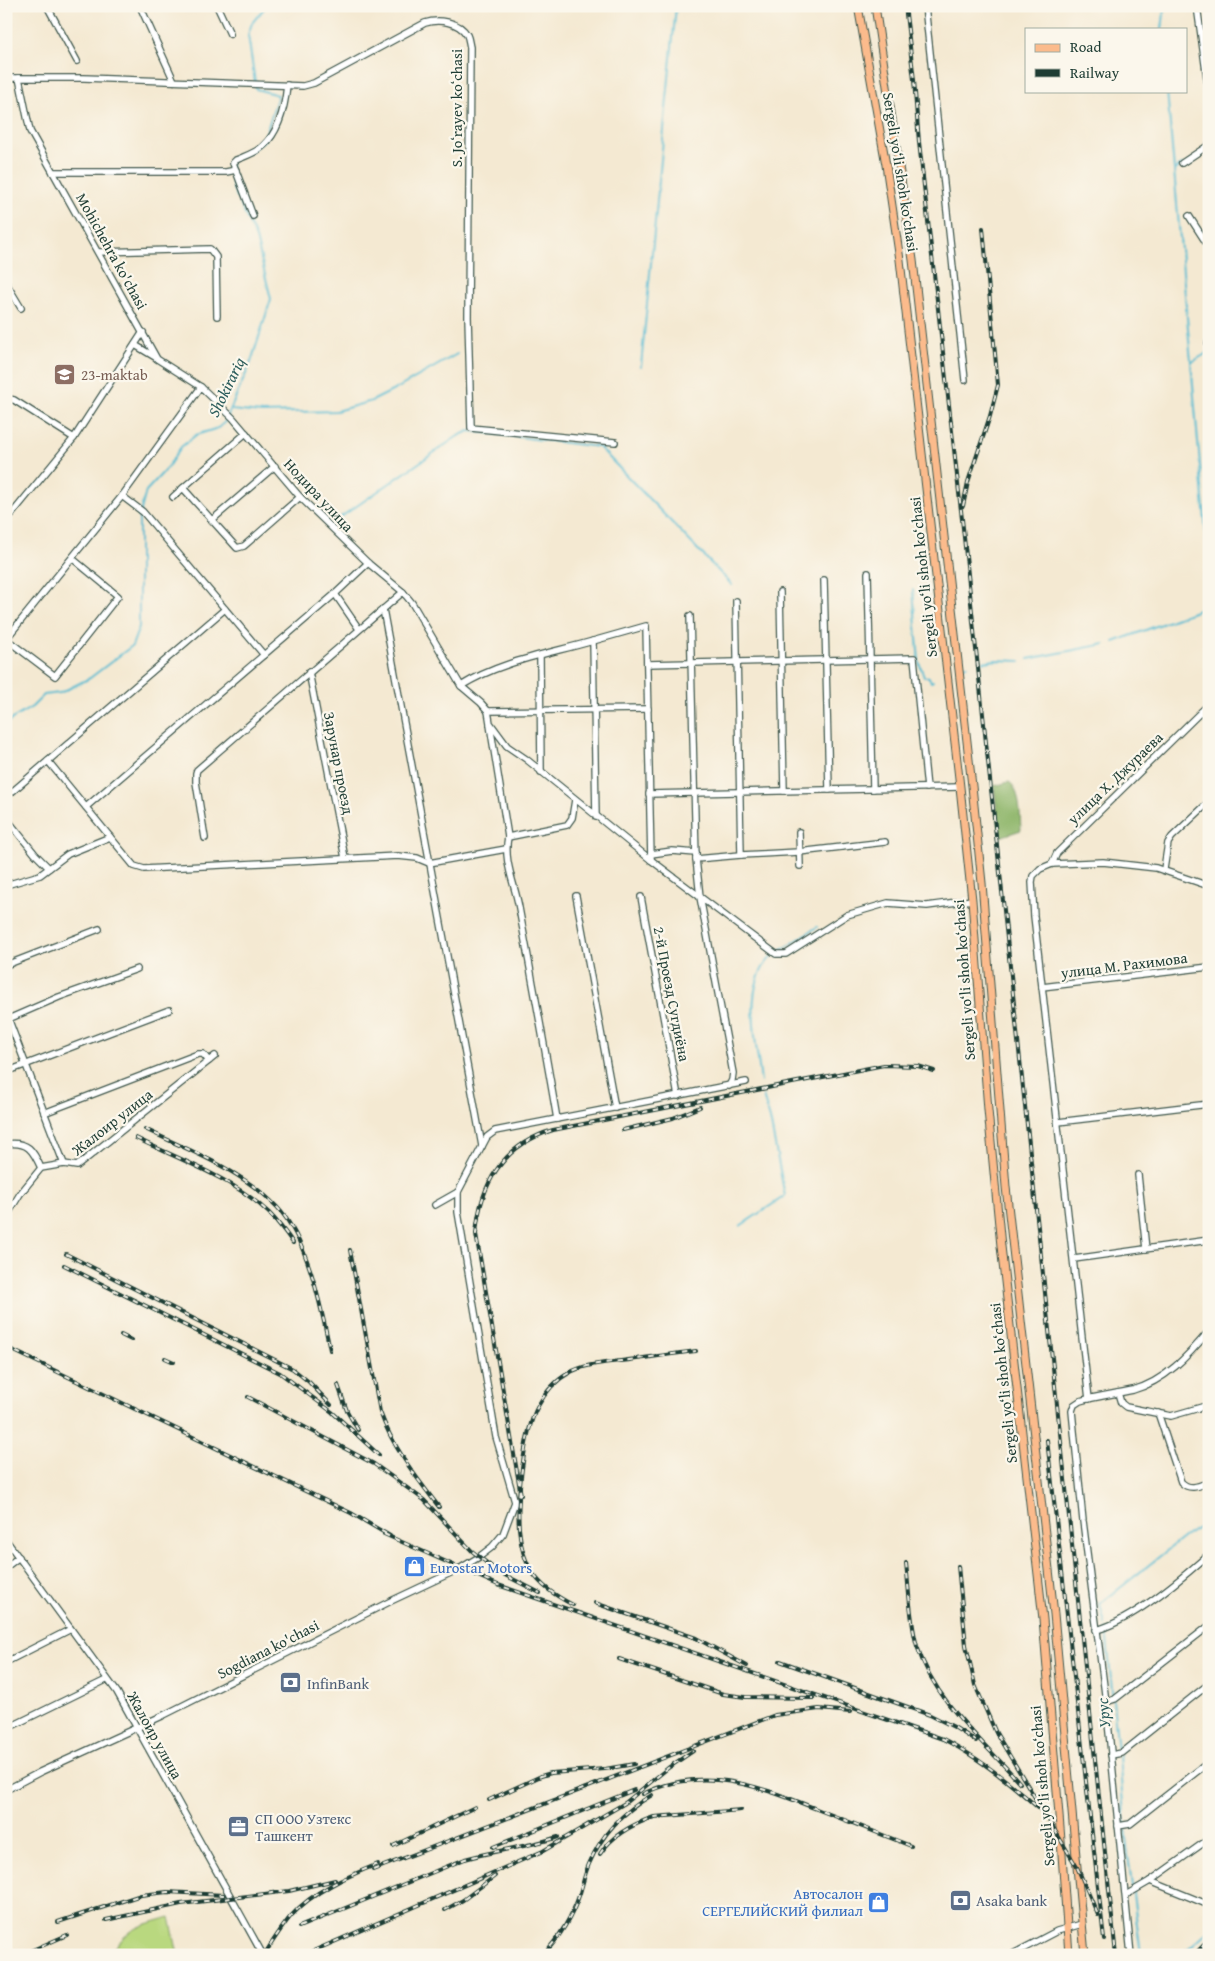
<svg xmlns="http://www.w3.org/2000/svg" width="1215" height="1961" viewBox="0 0 1215 1961" font-family="'Gentium Book Plus',serif">
<style>
.green{fill:#b9d87f;stroke:#6c8a5a}
.forest{fill:#92b86e;stroke:#587a51}
.lines{fill:none;stroke-linecap:round;stroke-linejoin:round}
.stream{stroke:#55bcd3;stroke-width:2}
.minor-casing{stroke:#3f574c;stroke-width:8}
.major-casing{stroke:#3f574c;stroke-width:9}
.minor{stroke:#fff;stroke-width:5.5}
.major{stroke:#fbbb8c;stroke-width:7}
.rail-casing{stroke:#1f3d34;stroke-width:4}
.rail{stroke:#fbf7ec;stroke-width:2;stroke-dasharray:5.5;stroke-linecap:butt}
.labels{text-anchor:middle;dominant-baseline:central;stroke-width:4.5;stroke-linejoin:round;paint-order:stroke}
.street-label{font-size:15px;fill:#1f3d34;stroke:#fbf7ec}
.education-label{font-size:15px;fill:#785e54;stroke:#fbf7ec;text-anchor:start}
.shop-label{font-size:15px;fill:#366cbe;stroke:#fbf7ec;text-anchor:start}
.service-label{font-size:15px;fill:#4e5e75;stroke:#fbf7ec;text-anchor:start}
.water-label{font-size:16px;font-style:italic;fill:#2c5d5c;stroke:#fbf7ec}
</style>
<rect width="100%" height="100%" fill="#fbf7ec"/>
<filter id="ink" filterUnits="userSpaceOnUse"><feTurbulence type="fractalNoise" baseFrequency=".02" numOctaves="2"/><feDisplacementMap in="SourceGraphic" scale="10" xChannelSelector="R" yChannelSelector="G"/><feConvolveMatrix kernelMatrix="1 2 1 2 8 2 1 2 1" color-interpolation-filters="sRGB"/></filter>
<filter id="wash" filterUnits="userSpaceOnUse"><feTurbulence type="fractalNoise" baseFrequency=".0096" numOctaves="4" result="noise"/><feDisplacementMap in="SourceGraphic" scale="20" xChannelSelector="R" yChannelSelector="G"/><feGaussianBlur stdDeviation="1.12" result="paint"/><feColorMatrix in="noise" values="0 0 0 0 0 0 0 0 0 0 0 0 0 0 0 0 0 1.4 0 .05"/><feComposite in="paint" operator="in"/></filter>
<g filter="url(#wash)">
<rect width="100%" height="100%" fill="#f4e9d2"/>
<!-- green -->
<path class="green" d="M170,1917L178,1955H110C128,1927 140,1926 170,1917Z"/>
<!-- forest -->
<path class="forest" d="M1009,782C1021,789 1020,818 1021,830L1000,837L994,786Z"/>
<g class="lines">
<!-- stream -->
<g class="stream">
<path d="M1162,29L1165,6"/>
<path d="M1167,91L1209,566"/>
<path d="M248,153L264,140L278,95L256,89L248,35L252,23L266,6"/>
<path d="M1174,170L1182,165"/>
<path d="M1192,362L1209,352"/>
<path d="M641,366L676,6"/>
<path d="M231,410L262,413L336,411L372,401L396,389L457,354"/>
<path d="M335,521L458,436L469,431L599,447L732,585"/>
<path d="M913,590L919,662L924,677H929L931,682L933,681"/>
<path d="M1114,642L1209,606"/>
<path d="M1028,659L1105,644"/>
<path d="M983,662L996,660L1020,661"/>
<path d="M961,666L968,665"/>
<path d="M6,725L12,719L32,707L44,695L60,693L90,678L132,646L139,627V517L146,491L167,468L181,447L196,435L218,428L225,422L251,362L271,299L256,238L233,188L230,160L235,158"/>
<path d="M779,952L817,927"/>
<path d="M761,1082C757,1044 740,981 775,954"/>
<path d="M740,1226L785,1196L770,1119L763,1096"/>
<path d="M1105,1625L1100,1604L1184,1537L1209,1521"/>
<path d="M1106,1629L1118,1751"/>
<path d="M1119,1756L1126,1840L1141,1955"/>
<path d="M1181,1955L1209,1930"/>
</g>
</g>
</g>
<g filter="url(#ink)">
<g class="lines">
<defs>
<g id="minor">
<path d="M47,6L77,61"/>
<path d="M140,6L174,81"/>
<path d="M217,6L230,34"/>
<path d="M925,6L965,380"/>
<path d="M1197,6L1209,93"/>
<path d="M6,78H84L303,86L314,83L425,23C438,19 459,21 467,35C469,39 469,44 470,47L468,317L471,428L615,442"/>
<path d="M19,78L30,131L157,359L201,387L233,418L300,497L368,563L403,592L412,603L461,686L481,703L488,711L490,723L507,746L526,759L651,860L776,954H786L847,915L888,903L927,906L972,900"/>
<path d="M1182,163L1209,145"/>
<path d="M53,172H226L236,170"/>
<path d="M253,216L233,163L236,160C245,156 256,153 263,146C280,131 285,106 287,85"/>
<path d="M1189,216L1209,247"/>
<path d="M99,252L210,249L216,257L217,316"/>
<path d="M6,283L21,308"/>
<path d="M1208,343H1209"/>
<path d="M135,345L155,357"/>
<path d="M6,401L9,399L14,400L74,438"/>
<path d="M246,433L183,488L237,548L244,546L300,497"/>
<path d="M122,496L143,512L264,655"/>
<path d="M173,497L183,488"/>
<path d="M212,520L275,466"/>
<path d="M6,521L74,438L143,332"/>
<path d="M868,573L873,789"/>
<path d="M824,580L829,790"/>
<path d="M780,592L784,791"/>
<path d="M335,594L359,629"/>
<path d="M736,601L741,855L799,852L885,842"/>
<path d="M383,609L482,1146"/>
<path d="M690,616L696,859L700,897L733,1073L732,1080L729,1086"/>
<path d="M6,639L122,496L201,387"/>
<path d="M6,639L55,676L118,596L73,559"/>
<path d="M593,641L646,626L651,860"/>
<path d="M540,656L541,772"/>
<path d="M647,664L914,658L927,788"/>
<path d="M309,672L345,858"/>
<path d="M461,686C501,661 548,654 593,641L596,817"/>
<path d="M488,711L648,709"/>
<path d="M1201,712L1209,720"/>
<path d="M490,725L508,837C503,861 515,884 519,908C532,978 545,1048 557,1119"/>
<path d="M48,761L134,866L144,869L398,856L417,858L429,863L506,849"/>
<path d="M649,794L960,787"/>
<path d="M6,797L225,609"/>
<path d="M86,807L335,594L368,563"/>
<path d="M6,818L35,854L49,868"/>
<path d="M799,832L800,866"/>
<path d="M508,837L567,825L572,818L575,800"/>
<path d="M205,838L196,782V773L197,770L403,592"/>
<path d="M651,854L672,851L696,853"/>
<path d="M696,859L741,855"/>
<path d="M1052,864L1057,853L1209,704"/>
<path d="M1164,869L1168,843L1172,837L1209,802"/>
<path d="M6,885L40,875L68,854L110,837"/>
<path d="M576,896L615,1108"/>
<path d="M641,897L678,1096"/>
<path d="M6,965L99,929"/>
<path d="M1042,987L1209,967"/>
<path d="M6,1013L64,1164"/>
<path d="M6,1020L59,997L137,969"/>
<path d="M6,1072L169,1010"/>
<path d="M44,1113L198,1054H203L209,1061"/>
<path d="M1058,1122L1209,1104"/>
<path d="M6,1144C28,1141 33,1150 41,1168"/>
<path d="M1138,1175L1146,1249"/>
<path d="M1208,1185L1209,1193"/>
<path d="M435,1205L458,1192L487,1137L495,1131L746,1082"/>
<path d="M6,1217L20,1194L41,1168L64,1164L77,1166L215,1056"/>
<path d="M1074,1259L1209,1240"/>
<path d="M1118,1393L1121,1403L1126,1407L1171,1416L1209,1405"/>
<path d="M1089,1399L1034,916L1032,882L1033,876L1040,869L1052,864L1103,862L1156,868L1209,886"/>
<path d="M1158,1413L1181,1482C1190,1491 1199,1486 1209,1482"/>
<path d="M6,1540L117,1692L263,1955"/>
<path d="M6,1567L19,1557"/>
<path d="M1096,1630C1132,1621 1180,1580 1208,1555"/>
<path d="M6,1662L71,1629"/>
<path d="M1106,1702L1115,1699L1209,1626"/>
<path d="M6,1729L106,1680"/>
<path d="M1111,1755L1122,1753L1209,1684"/>
<path d="M6,1790L40,1772L162,1716L391,1601L459,1569L479,1557L492,1547L503,1534L515,1502L496,1437L458,1212V1192"/>
<path d="M1118,1826L1130,1824L1209,1762"/>
<path d="M1150,1881L1209,1905"/>
<path d="M1126,1895L1150,1881L1209,1839"/>
<path d="M1011,1955L1057,1931L1082,1924"/>
<path d="M1131,1955L1106,1702L1083,1521L1072,1411L1074,1405L1080,1401C1097,1396 1115,1394 1133,1390C1165,1381 1188,1356 1209,1331"/>
<path d="M1197,1955L1209,1944"/>
</g>
<g id="major">
<path d="M858,6L886,165L900,260L960,787L972,900L988,1110L1001,1246L1043,1619L1061,1840L1069,1955"/>
<path d="M875,6L913,260L972,786L982,883L1006,1187L1054,1614L1085,1955"/>
</g>
</defs>
<!-- minor casing -->
<use href="#minor" class="minor-casing"/>
<!-- major casing -->
<use href="#major" class="major-casing"/>
<!-- minor -->
<use href="#minor" class="minor"/>
<!-- major -->
<use href="#major" class="major"/>
<defs>
<g id="rail">
<path d="M905,6L914,80L919,142L963,528L1116,1955"/>
<path d="M963,506L968,482L990,416L998,385L983,228"/>
<path d="M145,1129C190,1151 242,1170 277,1207C308,1240 321,1307 330,1350"/>
<path d="M623,1130L673,1118L700,1107"/>
<path d="M136,1138C180,1160 233,1178 269,1213C278,1222 286,1233 293,1243"/>
<path d="M350,1250L380,1412C393,1448 416,1477 439,1507"/>
<path d="M66,1254L293,1369L309,1382L331,1405"/>
<path d="M64,1265L280,1373L332,1412L379,1455"/>
<path d="M121,1335L131,1340"/>
<path d="M6,1347L351,1513L390,1536"/>
<path d="M165,1358L174,1362"/>
<path d="M338,1385L347,1411L358,1430"/>
<path d="M248,1397L374,1464L424,1500L472,1551L497,1571L540,1593"/>
<path d="M1047,1440L1104,1939"/>
<path d="M521,1495L476,1234C480,1184 503,1145 553,1130L884,1065L918,1066L934,1071"/>
<path d="M384,1534L498,1585L943,1739C980,1758 1012,1784 1043,1812"/>
<path d="M906,1563C909,1589 910,1622 917,1646C935,1702 983,1741 1020,1783"/>
<path d="M958,1566L966,1645L975,1685L996,1733L1077,1867L1098,1915"/>
<path d="M595,1603L696,1638L747,1666"/>
<path d="M573,1605C556,1596 540,1586 530,1569C525,1559 521,1547 520,1536C515,1508 524,1430 538,1406C545,1393 556,1380 569,1373C584,1364 605,1363 621,1361C646,1358 671,1354 696,1351"/>
<path d="M619,1659L723,1694L745,1697L813,1698"/>
<path d="M780,1661L930,1715L954,1727L976,1741"/>
<path d="M643,1794C665,1783 692,1778 717,1780C752,1783 787,1797 819,1810C850,1822 881,1834 911,1846"/>
<path d="M489,1800L541,1776L551,1773L605,1769L634,1764"/>
<path d="M393,1846L475,1807"/>
<path d="M493,1847L634,1790"/>
<path d="M600,1854C612,1835 633,1824 654,1817L741,1810"/>
<path d="M373,1870L775,1715L819,1709L850,1712"/>
<path d="M445,1910L463,1900L495,1876"/>
<path d="M106,1920L181,1904L289,1891L335,1880"/>
<path d="M58,1922L141,1895L167,1892L224,1895"/>
<path d="M299,1927L465,1859C496,1850 528,1847 558,1837"/>
<path d="M21,1955L67,1935"/>
<path d="M264,1955C273,1941 281,1928 291,1916C313,1891 348,1876 378,1864"/>
<path d="M304,1955L543,1851L625,1803L668,1768L693,1751"/>
<path d="M543,1955C560,1937 572,1917 580,1893C583,1883 585,1873 589,1864C602,1833 624,1811 652,1795"/>
<path d="M1194,1955L1209,1940"/>
</g>
</defs>
<!-- rail casing -->
<use href="#rail" class="rail-casing"/>
<!-- rail -->
<use href="#rail" class="rail"/>
</g>
</g>
<!-- icons -->
<defs>
<symbol id="school-square" viewBox="-11 -11 22 22"><rect x="-9" y="-9" width="18" height="18" rx="4" fill="#8d6e63" stroke="#fbf7ec"/><path d="M0-5L7-2L0 1L-7-2ZM-4 1L0 2.5L4 1V4Q0 6-4 4Z" fill="#fff"/></symbol>
<symbol id="shop-square" viewBox="-11 -11 22 22"><rect x="-9" y="-9" width="18" height="18" rx="4" fill="#3f7fe0" stroke="#fbf7ec"/><path d="M-5-2.5h2.3a2.7 3.5 0 0 1 5.4 0H5L5.5 6h-11ZM-1.5-2.5h3a1.5 2.3 0 0 0-3 0Z" fill="#fff"/></symbol>
<symbol id="bank-square" viewBox="-11 -11 22 22"><rect x="-9" y="-9" width="18" height="18" rx="4" fill="#5c6f8a" stroke="#fbf7ec"/><path d="M-6-4H6V4H-6ZM0-2.3a2.3 2.3 0 1 0 0 4.6a2.3 2.3 0 1 0 0-4.6Z" fill="#fff"/></symbol>
<symbol id="office-square" viewBox="-11 -11 22 22"><rect x="-9" y="-9" width="18" height="18" rx="4" fill="#5c6f8a" stroke="#fbf7ec"/><path d="M-6-3h4V-5.5h4V-3h4V5H-6ZM-1-4.5V-3h2v-1.5ZM-6 0V1H6V0Z" fill="#fff"/></symbol>
</defs>
<g fill-rule="evenodd">
<use href="#school-square" x="52" y="362" width="25" height="25"/>
<use href="#shop-square" x="402" y="1554" width="25" height="25"/>
<use href="#bank-square" x="278" y="1670" width="25" height="25"/>
<use href="#office-square" x="226" y="1814" width="25" height="25"/>
<use href="#bank-square" x="948" y="1888" width="25" height="25"/>
<use href="#shop-square" x="866" y="1890" width="25" height="25"/>
</g>
<g class="labels">
<!-- street labels -->
<g class="street-label">
<text transform="translate(456 108) rotate(-90)">S. Joʻrayev koʻchasi</text>
<text transform="translate(901 172) rotate(81)">Sergeli yo‘li shoh ko‘chasi</text>
<text transform="translate(112 251) rotate(61)">Mohichehra ko'chasi</text>
<text transform="translate(319 495) rotate(47)">Нодира улица</text>
<text transform="translate(923 577) rotate(-96)">Sergeli yo‘li shoh ko‘chasi</text>
<text transform="translate(339 763) rotate(79)">Зарунар проезд</text>
<text transform="translate(1115 778) rotate(-44)">улица Х. Джураева</text>
<text transform="translate(1124 965) rotate(-7)">улица М. Рахимова</text>
<text transform="translate(964 980) rotate(-94)">Sergeli yo‘li shoh ko‘chasi</text>
<text transform="translate(672 994) rotate(79)">2-й Проезд Сугдиёна</text>
<text transform="translate(112 1122) rotate(-38)">Жалоир улица</text>
<text transform="translate(1003 1383) rotate(-96)">Sergeli yo‘li shoh ko‘chasi</text>
<text transform="translate(268 1649) rotate(-27)">Sogdiana ko'chasi</text>
<text transform="translate(155 1735) rotate(61)">Жалоир улица</text>
<text transform="translate(1042 1786) rotate(-95)">Sergeli yo‘li shoh ko‘chasi</text>
</g>
<!-- education labels -->
<g class="education-label">
<text x="81" y="374">23-maktab</text>
</g>
<!-- shop labels -->
<g class="shop-label">
<text x="430" y="1567">Eurostar Motors</text>
<text x="863" y="1893" text-anchor="end">Автосалон<tspan x="863" dy="17">СЕРГЕЛИЙСКИЙ филиал</tspan></text>
</g>
<!-- service labels -->
<g class="service-label">
<text x="307" y="1683">InfinBank</text>
<text x="255" y="1818">СП ООО Узтекс<tspan x="255" dy="17">Ташкент</tspan></text>
<text x="976" y="1900">Asaka bank</text>
</g>
<!-- water labels -->
<g class="water-label">
<text transform="translate(226 387) rotate(-64)">Shokirariq</text>
<text transform="translate(1103 1713) rotate(-95)">Урус</text>
</g>
</g>
<!-- margin -->
<rect width="1215" height="1961" fill="none" stroke="#fbf7ec" stroke-width="25"/>
<!-- legend -->
<rect x="1025" y="28" width="162" height="65" fill="#fbf7ec" stroke="#a3ada2"/>
<rect x="1035" y="44" width="25" height="8" fill="#fbbb8c" stroke="#a3ada2"/>
<text x="1070" y="52" font-size="15" fill="#1f3d34">Road</text>
<rect x="1035" y="69" width="25" height="8" fill="#1f3d34" stroke="#a3ada2"/>
<text x="1070" y="78" font-size="15" fill="#1f3d34">Railway</text>
</svg>
